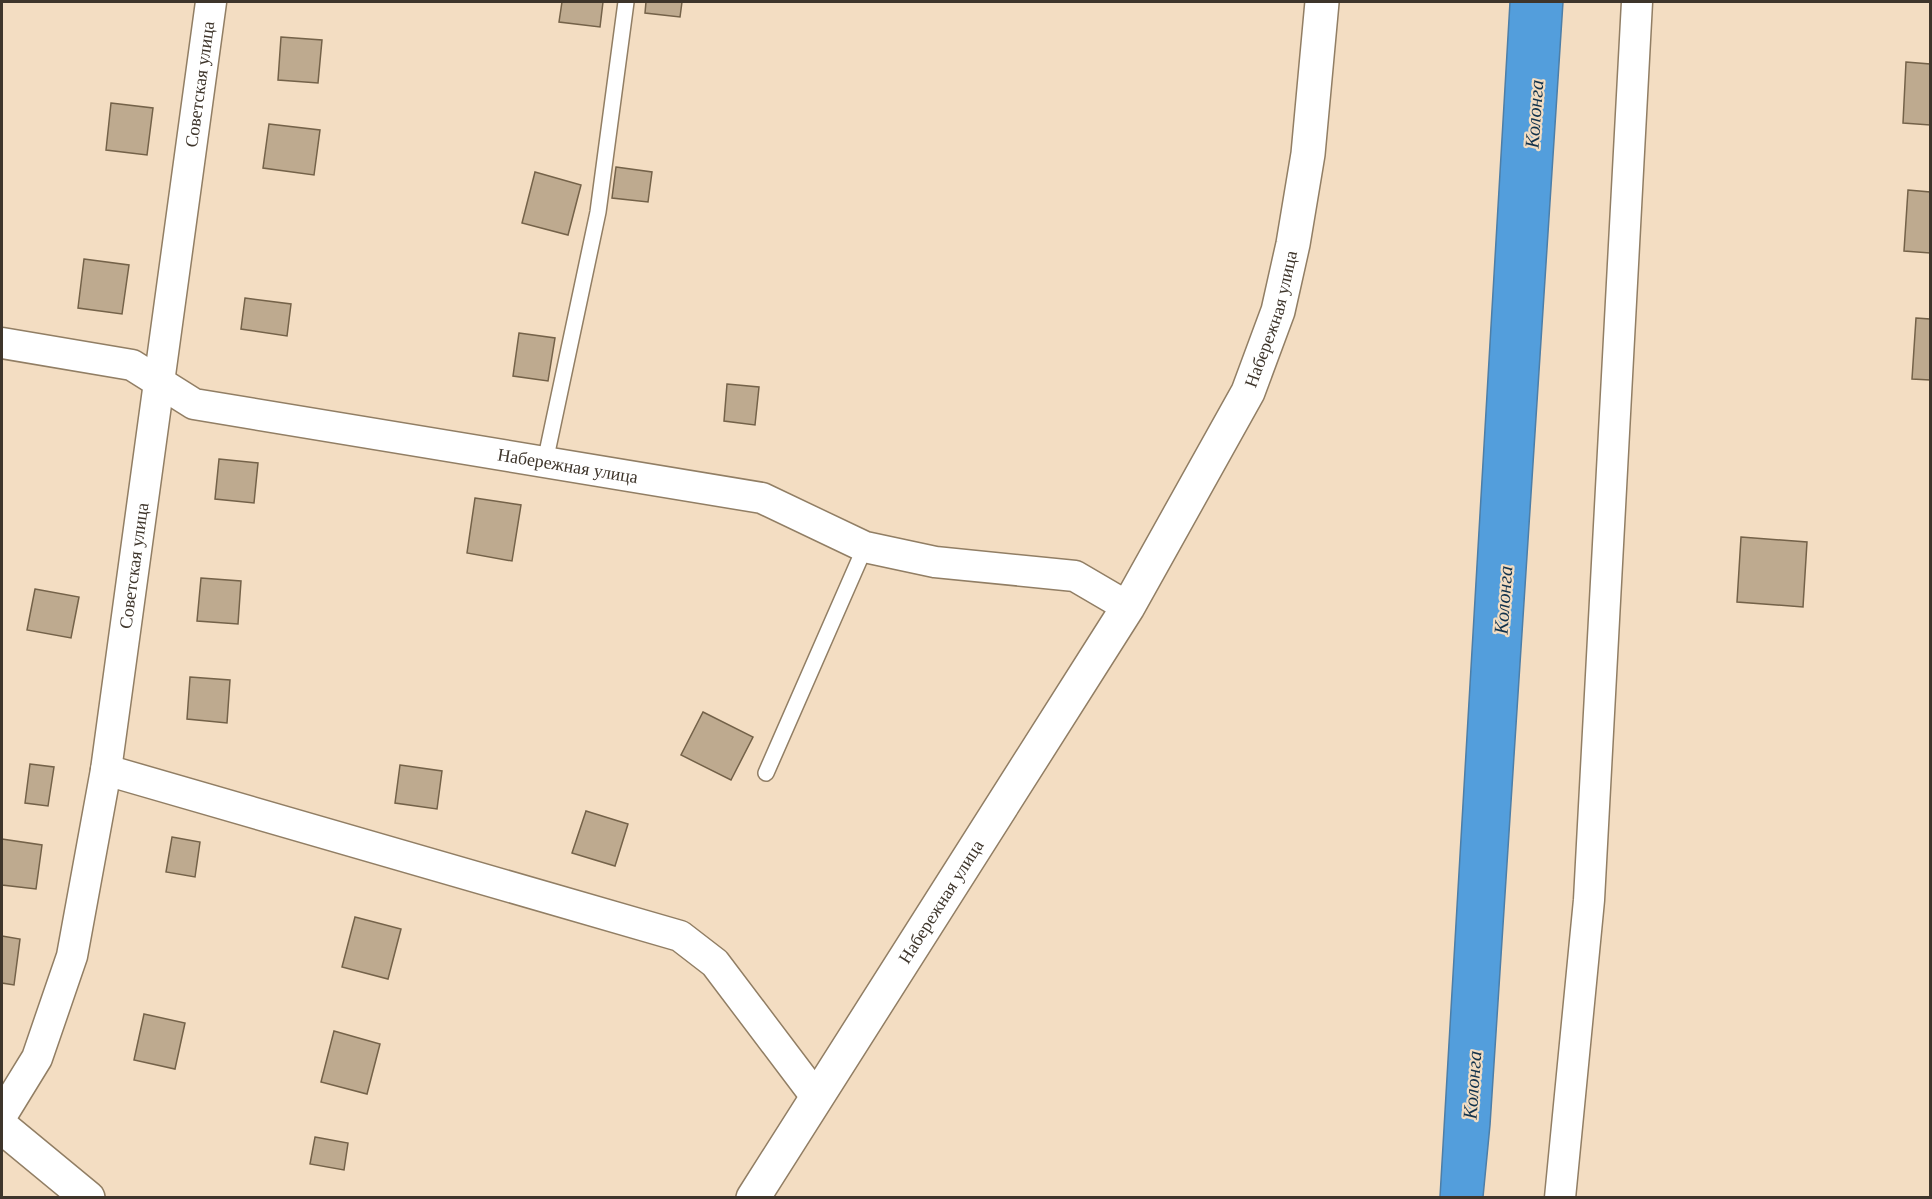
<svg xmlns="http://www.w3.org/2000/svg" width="1932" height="1199" viewBox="0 0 1932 1199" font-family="Georgia,serif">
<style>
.water{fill:#539edc;stroke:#4d7ea7;stroke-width:1.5}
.building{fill:#beaa8f;stroke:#746249;stroke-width:1.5}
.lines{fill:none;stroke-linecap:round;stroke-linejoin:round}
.service-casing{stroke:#917e64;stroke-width:18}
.minor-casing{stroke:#917e64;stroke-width:33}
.trunk-casing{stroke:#917e64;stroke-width:36}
.service{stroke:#fff;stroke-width:15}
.minor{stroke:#fff;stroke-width:30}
.trunk{stroke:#fff;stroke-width:33}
.labels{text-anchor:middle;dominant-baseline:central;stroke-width:4.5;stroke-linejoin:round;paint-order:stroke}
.street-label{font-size:18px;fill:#3e352b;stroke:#f3ddc2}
.water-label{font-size:20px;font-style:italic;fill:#12324b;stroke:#f3ddc2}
</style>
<rect width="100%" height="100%" fill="#f3ddc2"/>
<!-- water -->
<path class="water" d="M1510,2H1563L1490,1125L1483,1197H1440Z"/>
<!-- building -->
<g class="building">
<path d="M562,2H603L600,27L559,22Z"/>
<path d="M646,2H682L680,17L645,13Z"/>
<path d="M281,37L322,40L318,83L278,80Z"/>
<path d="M1906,62L1930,64V125L1903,123Z"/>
<path d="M111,103L153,108L147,155L106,150Z"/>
<path d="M269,124L320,130L314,175L263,168Z"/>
<path d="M616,167L652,172L648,202L612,198Z"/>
<path d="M535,172L581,185L568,235L522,223Z"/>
<path d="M1908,190L1930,192V253L1904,251Z"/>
<path d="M84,259L129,265L122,314L78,308Z"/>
<path d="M245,298L291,304L287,336L241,329Z"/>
<path d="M1916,318L1930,319V380L1912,379Z"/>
<path d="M519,333L555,338L548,381L513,376Z"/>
<path d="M727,384L759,387L755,425L724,421Z"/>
<path d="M219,459L258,463L254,503L215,499Z"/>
<path d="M475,498L521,505L512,561L467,553Z"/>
<path d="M1741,537L1807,542L1803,607L1737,602Z"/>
<path d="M201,578L241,581L238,624L197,621Z"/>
<path d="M35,589L79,597L71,638L27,630Z"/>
<path d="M190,677L230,680L227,723L187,719Z"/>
<path d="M703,712L753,737L731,780L681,755Z"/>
<path d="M30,764L54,767L48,806L25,803Z"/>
<path d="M400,765L442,771L437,809L395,803Z"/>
<path d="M586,811L628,824L615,866L572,853Z"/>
<path d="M172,837L200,842L195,877L166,872Z"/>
<path d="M2,839L42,845L36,889L2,885Z"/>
<path d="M355,917L401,929L388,979L342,967Z"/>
<path d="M2,936L20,939L14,985L2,983Z"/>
<path d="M144,1014L185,1023L175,1069L134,1060Z"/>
<path d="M334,1031L380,1044L367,1094L321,1082Z"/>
<path d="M315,1137L348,1143L344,1170L310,1164Z"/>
</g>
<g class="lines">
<defs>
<g id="service">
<path d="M545,462L598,212L626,2"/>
<path d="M766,773L865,547"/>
</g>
<g id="minor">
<path id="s1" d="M2,343L132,365L194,404L762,498L865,547L935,562L1075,576L1128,607"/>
<path d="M106,770L680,936L715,963L817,1098"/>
<path id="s2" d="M2,1115L37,1058L72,956L106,770L211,2"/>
<path d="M1560,1198L1589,900L1637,2"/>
</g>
<g id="trunk">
<path d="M2,1127L88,1198"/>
<path id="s3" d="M753,1198L1128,607L1248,392L1278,311L1293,244L1308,154L1322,2"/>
</g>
</defs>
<!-- service casing -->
<use href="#service" class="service-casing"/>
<!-- minor casing -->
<use href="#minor" class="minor-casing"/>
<!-- trunk casing -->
<use href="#trunk" class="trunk-casing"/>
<!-- service -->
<use href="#service" class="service"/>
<!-- minor -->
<use href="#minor" class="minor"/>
<!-- trunk -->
<use href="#trunk" class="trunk"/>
</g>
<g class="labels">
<!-- street labels -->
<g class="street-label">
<text stroke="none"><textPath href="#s2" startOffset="1056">Советская улица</textPath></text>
<text stroke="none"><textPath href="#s3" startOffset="1023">Набережная улица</textPath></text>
<text stroke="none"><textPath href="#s1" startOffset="584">Набережная улица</textPath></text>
<text stroke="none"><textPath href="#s2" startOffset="570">Советская улица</textPath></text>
<text stroke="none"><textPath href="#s3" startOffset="351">Набережная улица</textPath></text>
</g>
<!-- water labels -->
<g class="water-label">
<text transform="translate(1534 114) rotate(-86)">Колонга</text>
<text transform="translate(1503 600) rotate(-86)">Колонга</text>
<text transform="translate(1472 1085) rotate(-86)">Колонга</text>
</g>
</g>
<!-- border -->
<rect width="1932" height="1199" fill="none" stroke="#3e352b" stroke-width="6"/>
</svg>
